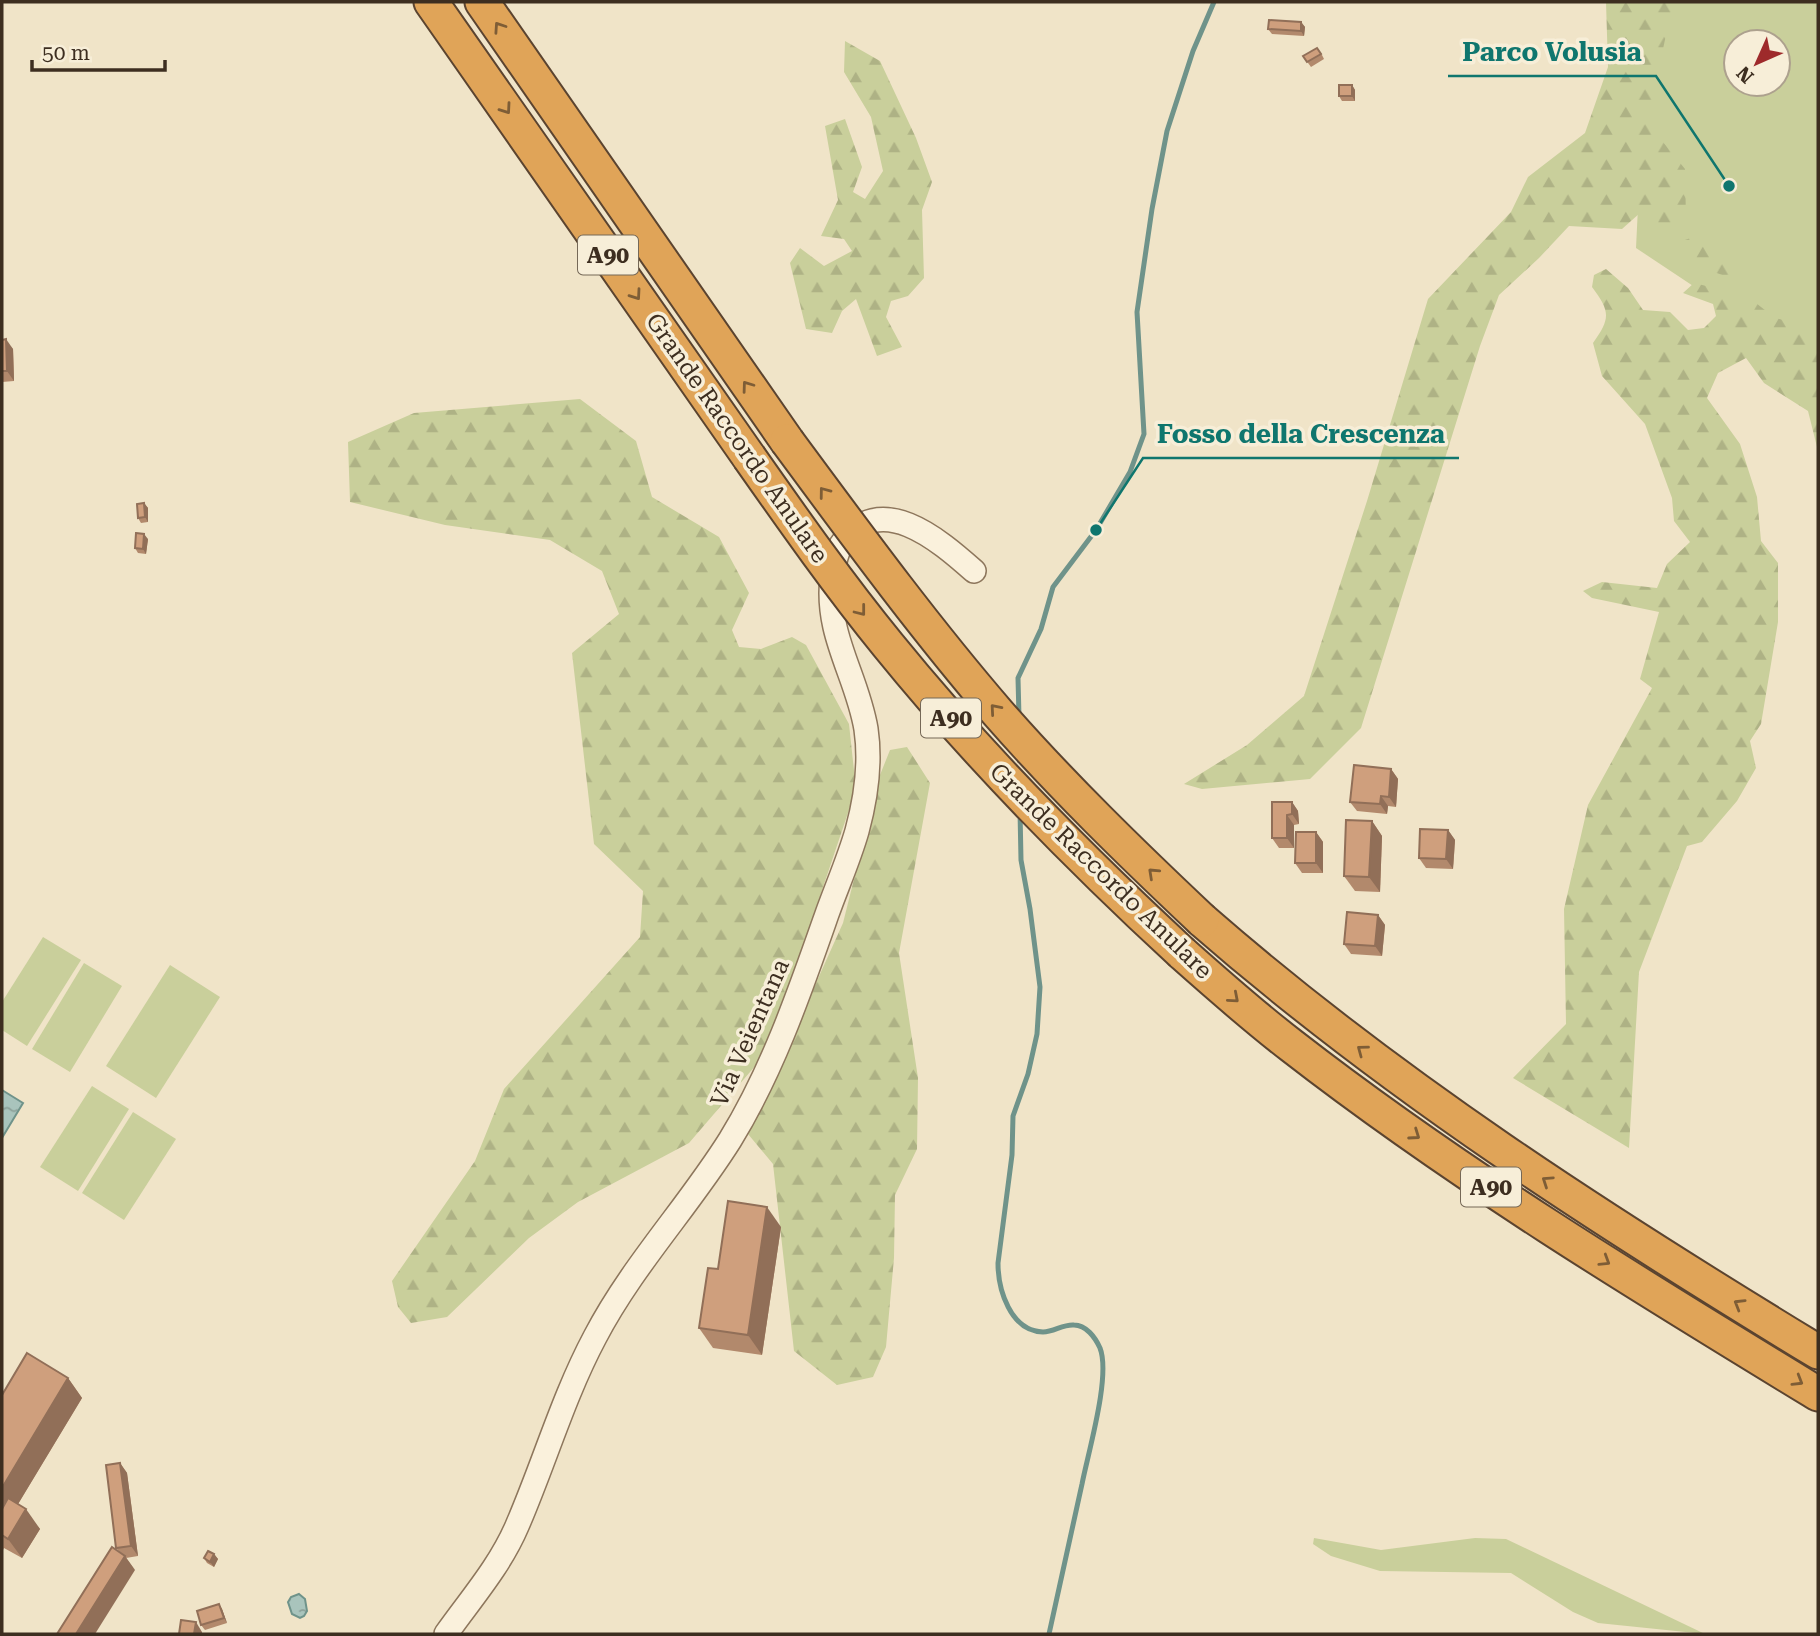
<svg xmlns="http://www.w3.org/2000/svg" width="1820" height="1636" viewBox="0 0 1820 1636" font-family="'Roboto Serif',serif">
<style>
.green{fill:#c9cf9b;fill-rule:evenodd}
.forest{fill:url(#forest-firs)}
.water{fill:url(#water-ripples);stroke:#6f938a;stroke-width:2}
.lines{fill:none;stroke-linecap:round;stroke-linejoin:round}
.stream{stroke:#6f938a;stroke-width:5}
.minor-casing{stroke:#8d765c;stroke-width:26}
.highway-casing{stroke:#5b4430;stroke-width:37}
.minor{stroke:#faf1dc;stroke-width:23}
.highway{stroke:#e0a458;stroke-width:33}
.highway-bridge-casing{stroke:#5b4430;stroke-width:37;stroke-linecap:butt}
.highway-bridge{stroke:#e0a458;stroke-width:33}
.wall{fill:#b2896c}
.shaded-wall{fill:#916f58}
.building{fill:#cf9f7d;stroke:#916f58;stroke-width:2}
.oneway{stroke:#7e5d36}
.labels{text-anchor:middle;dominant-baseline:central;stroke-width:7;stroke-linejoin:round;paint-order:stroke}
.shield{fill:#f7eed8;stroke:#756857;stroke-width:2}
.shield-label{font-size:23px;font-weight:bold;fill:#3d2e20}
.street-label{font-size:24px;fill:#3d2e20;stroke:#f7eed8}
.leader{fill:none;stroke:#0f766e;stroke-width:2.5}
.callout-dot{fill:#0f766e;stroke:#f7eed8;stroke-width:2.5}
.callout-label{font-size:26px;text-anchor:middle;font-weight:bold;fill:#0f766e;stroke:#f7eed8;stroke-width:7;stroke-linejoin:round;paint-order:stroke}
</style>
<defs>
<pattern id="forest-firs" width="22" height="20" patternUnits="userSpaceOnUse" patternTransform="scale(1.75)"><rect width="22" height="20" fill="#c9cf9b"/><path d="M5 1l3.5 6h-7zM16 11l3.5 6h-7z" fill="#aeb285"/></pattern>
<pattern id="water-ripples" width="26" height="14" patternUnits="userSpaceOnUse" patternTransform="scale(1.75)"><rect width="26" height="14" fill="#a9c4bc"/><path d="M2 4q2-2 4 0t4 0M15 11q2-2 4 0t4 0" fill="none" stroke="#8ba098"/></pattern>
</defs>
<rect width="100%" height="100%" fill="#f0e4c8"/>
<!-- green -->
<g class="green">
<path d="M1670,2H1818V369L1636,248L1642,125ZM1736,42H1778V84H1736Z"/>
<path d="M43,937L81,960L27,1046L2,1030V1002Z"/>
<path d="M84,963L122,986L70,1072L32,1049Z"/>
<path d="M170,965L220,997L156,1098L106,1066Z"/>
<path d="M92,1086L129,1109L78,1191L40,1167Z"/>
<path d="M133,1112L176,1139L124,1220L82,1193Z"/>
<path d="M1314,1538L1381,1550L1475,1538L1506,1539L1705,1634L1598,1623L1573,1612L1511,1573L1380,1571L1331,1556L1313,1544Z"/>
</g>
<!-- forest -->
<g class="forest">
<path d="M1606,2H1673L1653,96L1658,136L1685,169L1686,221L1668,236L1656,229L1662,208L1649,205L1622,229L1569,226L1539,258L1499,295L1480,346L1361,728L1310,779L1202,789L1184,784L1247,745L1304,696L1367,501L1428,299L1511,212L1528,177L1585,133L1608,67Z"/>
<path d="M845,41L880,61L916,138L932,182L922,210L924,278L908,296L891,301L886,317L902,347L877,356L856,299L842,311L832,333L806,329L790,263L800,248L824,266L852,251L844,239L821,236L838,200L825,126L845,119L862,167L853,192L865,199L883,171L871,117L844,72Z"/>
<path d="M1702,234L1725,259L1741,266L1744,271L1740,276L1728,277L1683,261L1677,248L1682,241Z"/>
<path d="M1606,269L1628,288L1643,310L1670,312L1688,330L1704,328L1716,316L1713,304L1683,293L1694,283L1747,296L1775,318L1803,324L1818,339V451L1808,411L1764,383L1746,358L1718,373L1707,398L1740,444L1757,497L1761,541L1778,563V622L1761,724L1750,741L1756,768L1737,801L1702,842L1687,846L1639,972L1629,1148L1513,1078L1566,1024L1564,909L1588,805L1652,688L1640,679L1659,612L1592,598L1583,591L1602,582L1657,588L1667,564L1690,542L1674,521L1672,498L1645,424L1602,376L1593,343C1611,318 1610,311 1592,287L1594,275Z"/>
<path d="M580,399L636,441L652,497L719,537L749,593L732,630L739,647L761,649L792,637L806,645L849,724L856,789L768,1051L689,1143L578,1202L529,1238L447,1317L411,1323L398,1307L392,1281L475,1161L504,1089L640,937L643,891L594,844L572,653L619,614L602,571L550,540L445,525L350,502L348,442L414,413Z"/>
<path d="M907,747L930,783L899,953L918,1078L917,1149L895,1195L894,1258L886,1347L873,1377L837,1385L794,1351L773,1164L748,1134L843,923L880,775L890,750Z"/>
</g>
<!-- water -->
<g class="water">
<path d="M2,1090L23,1103L2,1138Z"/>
<path d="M299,1594L305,1599L307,1611L304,1616L300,1618L292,1614L288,1602L291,1597Z"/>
</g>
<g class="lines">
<!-- stream -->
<g class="stream">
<path d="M1019,717L1018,678L1041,629L1053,587L1096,530L1130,472L1144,434L1137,312L1152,209L1167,131L1193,51L1214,2"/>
<path d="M1020,811L1021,860L1030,909L1040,987L1037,1034L1028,1074L1013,1116L1012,1155L998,1263C998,1289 1010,1331 1043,1332C1054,1332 1063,1324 1074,1325C1086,1325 1095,1337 1100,1348C1111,1376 1088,1453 1082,1484C1071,1534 1060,1584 1049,1634"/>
</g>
<defs>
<path id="minor" d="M446,1634C470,1600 500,1566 517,1526C544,1464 563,1397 595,1337C632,1266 688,1207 730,1140C773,1070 800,991 827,914C837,886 849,859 857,831C866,798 871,763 866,729C857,675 825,635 832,577C834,566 835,555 841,545C879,488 939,540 974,571"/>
<g id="highway">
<path d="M431,2L749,457"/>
<path d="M482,2L787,441"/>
<path d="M1202,920C1392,1086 1604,1222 1818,1352"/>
<path d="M1182,953C1218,985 1254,1017 1292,1046C1458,1175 1639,1285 1818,1394"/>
</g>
</defs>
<!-- minor casing -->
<use href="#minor" class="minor-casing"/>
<!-- highway casing -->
<use href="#highway" class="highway-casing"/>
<!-- minor -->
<use href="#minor" class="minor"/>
<!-- highway -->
<use href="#highway" class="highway"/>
<defs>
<g id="highway-bridge">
<path d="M787,441C855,533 923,626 998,713C1062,786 1131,853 1202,920"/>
<path d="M749,457C794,521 839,585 888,645C978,756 1078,857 1182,953"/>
</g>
</defs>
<!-- highway-bridge casing -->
<use href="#highway-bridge" class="highway-bridge-casing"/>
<!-- highway-bridge -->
<use href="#highway-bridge" class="highway-bridge"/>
</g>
<!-- wall -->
<g class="wall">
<path d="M1301,22L1305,27L1304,36L1272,34L1268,29Z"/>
<path d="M1321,53L1324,59L1311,67L1303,56Z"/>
<path d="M1352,85L1355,90V101H1342L1339,96Z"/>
<path d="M2,340L13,349L14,381L2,382Z"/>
<path d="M144,503L148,508V522L141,523L138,518Z"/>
<path d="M148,539L146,554L138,553L135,548Z"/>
<path d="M1391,769L1398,779L1396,807L1388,806L1387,814L1357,811L1350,802Z"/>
<path d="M1292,802L1298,811L1299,824L1294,825V848H1279L1272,838Z"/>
<path d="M1372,821L1382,836L1380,892L1355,891L1344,876Z"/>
<path d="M1448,830L1455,840L1453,869L1426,868L1419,858Z"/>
<path d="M1316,832L1323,842V873H1302L1295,863Z"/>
<path d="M1378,915L1385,925L1382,956L1351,954L1344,944Z"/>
<path d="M781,1227L762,1355L713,1348L699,1328L718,1269Z"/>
<path d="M68,1378L82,1398L18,1504L40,1529L22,1558L4,1548L2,1552V1395Z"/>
<path d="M120,1463L127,1473L138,1556L126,1558L135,1570L116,1548Z"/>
<path d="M214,1554L218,1559L214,1567L207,1563L204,1558Z"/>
<path d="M219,1604L222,1609L227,1623L205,1630L201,1625Z"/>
</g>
<!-- shaded-wall -->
<g class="shaded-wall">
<path d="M1301,22L1305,27L1304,36L1301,31Z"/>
<path d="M1352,85L1355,90V101L1352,96Z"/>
<path d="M6,339L13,349L14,381L7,371Z"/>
<path d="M144,503L148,508V522L145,517Z"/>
<path d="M144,534L148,539L146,554L143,549Z"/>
<path d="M1391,769L1398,779L1396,807L1389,797Z"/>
<path d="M1381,796L1388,806L1387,814L1380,804Z"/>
<path d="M1292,802L1298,811L1299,824L1292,814Z"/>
<path d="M1287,815L1294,825V848L1287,838Z"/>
<path d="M1372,821L1382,836L1380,892L1369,877Z"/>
<path d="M1448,830L1455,840L1453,869L1446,859Z"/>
<path d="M1316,832L1323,842V873L1316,863Z"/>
<path d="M1378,915L1385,925L1382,956L1375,946Z"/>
<path d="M767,1207L781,1227L762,1355L748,1335Z"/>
<path d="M68,1378L82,1398L6,1524L2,1518V1488Z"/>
<path d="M120,1463L127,1473L138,1556L131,1546Z"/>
<path d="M26,1509L40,1529L22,1558L8,1539Z"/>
<path d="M214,1554L218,1559L214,1567L210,1562Z"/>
<path d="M125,1556L135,1570L95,1634H76Z"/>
<path d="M219,1604L222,1609L227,1623L224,1618Z"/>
<path d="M196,1622L202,1632V1634H194Z"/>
</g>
<!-- building -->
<g class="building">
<path d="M1269,20L1301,22V31L1268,29Z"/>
<path d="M1317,48L1321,54L1307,62L1303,56Z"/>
<rect x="1339" y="85" width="13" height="11"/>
<path d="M6,339L7,371H2V340Z"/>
<path d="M144,503L145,517L138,518L137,504Z"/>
<path d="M136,533L144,534L143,549L135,548Z"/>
<path d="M1354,765L1391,769L1389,797L1381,796L1380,804L1350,802Z"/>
<path d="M1272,802H1292V814L1287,815V838H1272Z"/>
<path d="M1346,820L1372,821L1369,877L1344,876Z"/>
<path d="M1420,829L1448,830L1446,859L1419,858Z"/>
<path d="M1296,832H1316V863H1295Z"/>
<path d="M1347,912L1378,915L1375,946L1344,944Z"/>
<path d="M728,1201L767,1207L748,1335L699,1328L708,1268L718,1269Z"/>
<path d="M27,1353L68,1378L2,1488V1395Z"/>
<path d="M120,1463L131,1546L116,1548L106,1465Z"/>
<path d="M8,1498L26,1509L8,1539L2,1535V1509Z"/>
<path d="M112,1547L125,1556L76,1634H57Z"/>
<path d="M208,1551L214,1554L210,1562L204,1558Z"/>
<path d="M219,1604L224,1618L201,1625L197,1611Z"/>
<path d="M181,1620L196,1622L194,1634H179Z"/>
</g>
<!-- one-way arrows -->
<defs><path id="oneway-chevron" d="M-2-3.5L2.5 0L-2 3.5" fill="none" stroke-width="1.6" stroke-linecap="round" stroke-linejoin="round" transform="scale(1.75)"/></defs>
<g class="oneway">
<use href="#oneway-chevron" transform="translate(499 27) rotate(-124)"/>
<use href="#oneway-chevron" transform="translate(506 109) rotate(55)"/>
<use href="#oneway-chevron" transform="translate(636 295) rotate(55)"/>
<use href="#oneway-chevron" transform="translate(747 386) rotate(-126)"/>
<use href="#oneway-chevron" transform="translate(824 492) rotate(-127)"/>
<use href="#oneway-chevron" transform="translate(861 611) rotate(52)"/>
<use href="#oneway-chevron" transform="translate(995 709) rotate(-131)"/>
<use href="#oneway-chevron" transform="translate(1153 873) rotate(-137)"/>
<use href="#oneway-chevron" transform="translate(1234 998) rotate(41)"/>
<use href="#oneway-chevron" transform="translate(1362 1050) rotate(-143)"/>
<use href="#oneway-chevron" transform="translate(1415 1135) rotate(35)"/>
<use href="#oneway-chevron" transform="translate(1547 1181) rotate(-146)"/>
<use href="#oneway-chevron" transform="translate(1605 1261) rotate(32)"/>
<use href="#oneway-chevron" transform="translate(1739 1304) rotate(-149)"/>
<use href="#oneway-chevron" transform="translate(1798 1381) rotate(31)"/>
</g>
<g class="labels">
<!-- shield labels -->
<g class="shield">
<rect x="578" y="235.5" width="60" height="39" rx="5"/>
<rect x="921" y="698.5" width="60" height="39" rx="5"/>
<rect x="1461" y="1167.5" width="60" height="39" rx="5"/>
</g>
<g class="shield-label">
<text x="608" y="255">A90</text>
<text x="951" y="718">A90</text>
<text x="1491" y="1187">A90</text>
</g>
<!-- street labels -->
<g class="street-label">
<text transform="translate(737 438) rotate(55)">Grande Raccordo Anulare</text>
<text transform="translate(1101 871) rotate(44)">Grande Raccordo Anulare</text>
<text transform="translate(750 1033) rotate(-66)">Via Veientana</text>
</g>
</g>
<!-- callouts -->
<path class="leader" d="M1729 186L1656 76H1448M1096 530L1143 458H1459"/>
<g class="callout-dot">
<circle cx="1729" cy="186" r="7"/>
<circle cx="1096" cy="530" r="7"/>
</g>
<g class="callout-label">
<text x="1552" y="61">Parco Volusia</text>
<text x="1301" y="443">Fosso della Crescenza</text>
</g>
<!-- border -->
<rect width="1820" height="1636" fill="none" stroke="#3d2e20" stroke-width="7"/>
<!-- north arrow -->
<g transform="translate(1757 63) rotate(225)"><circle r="33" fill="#f7eed8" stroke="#ada18e" stroke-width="2"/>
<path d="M0-5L12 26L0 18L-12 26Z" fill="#9e2a2b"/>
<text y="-10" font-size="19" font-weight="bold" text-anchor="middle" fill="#3d2e20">N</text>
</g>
<!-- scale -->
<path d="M32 60v10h133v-10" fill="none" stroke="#3d2e20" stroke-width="3.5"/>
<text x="42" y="60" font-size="21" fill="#3d2e20" stroke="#f7eed8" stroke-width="5" paint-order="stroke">50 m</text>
</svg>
